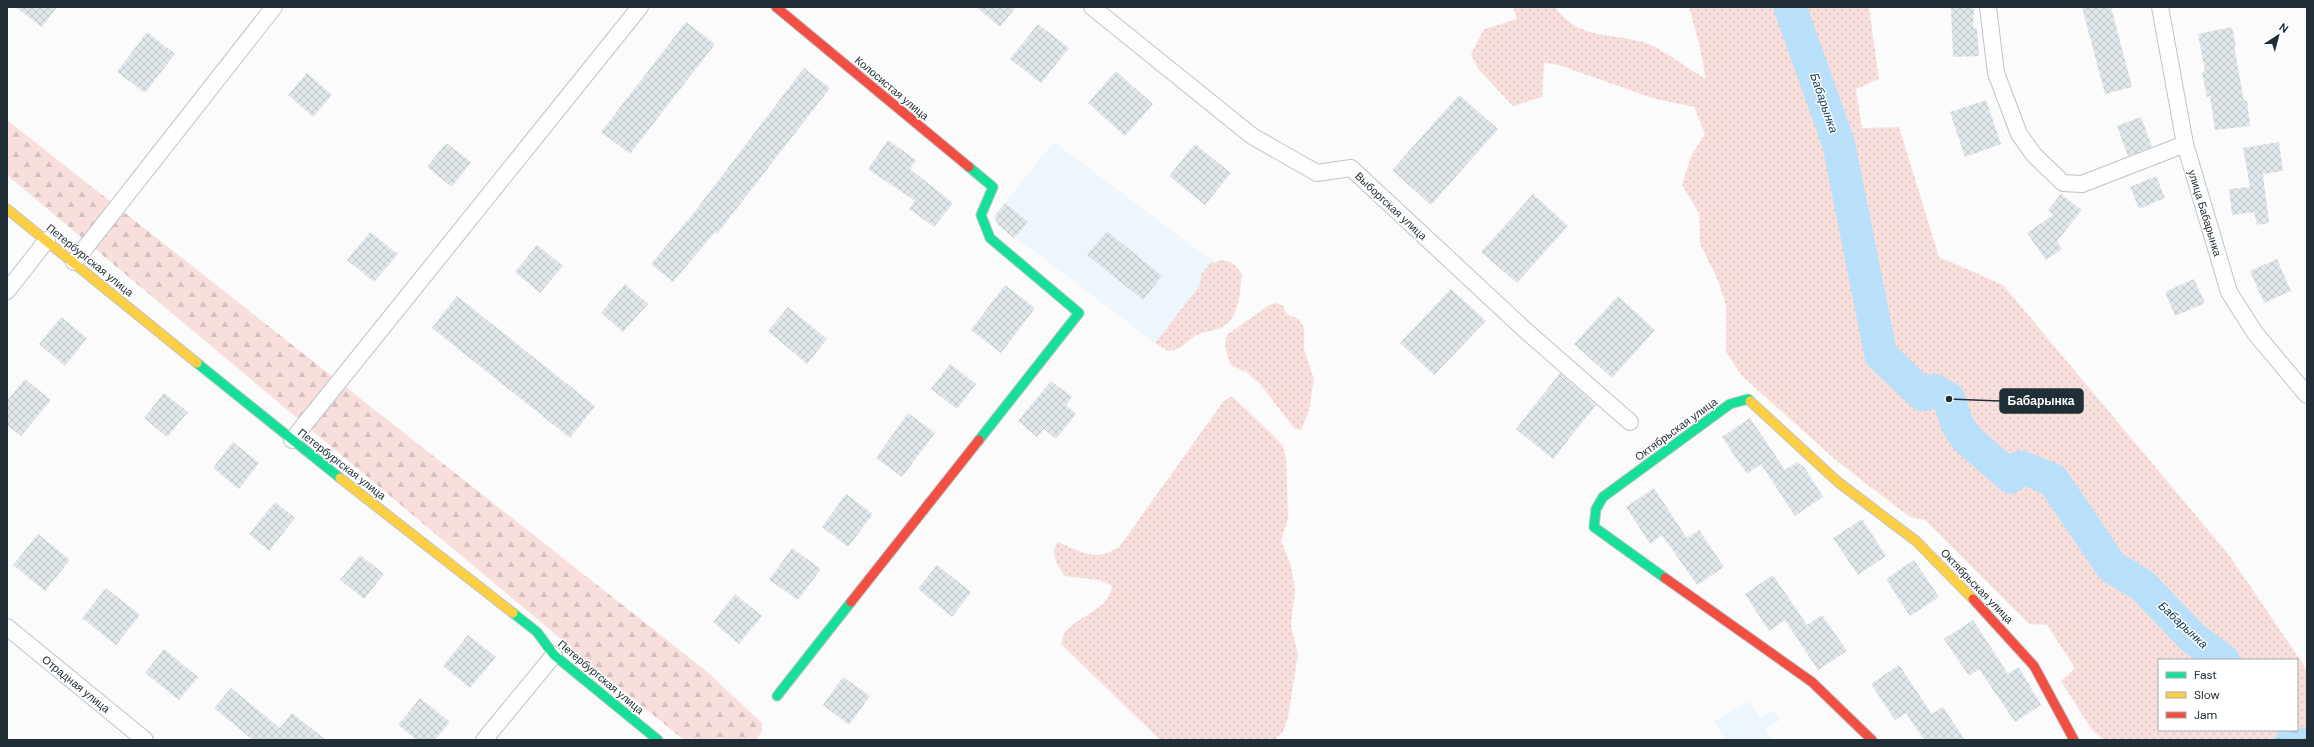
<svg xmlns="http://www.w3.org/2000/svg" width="2314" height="747" viewBox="0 0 2314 747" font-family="'DM Sans',sans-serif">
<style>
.built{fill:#edf6fd}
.grass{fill:url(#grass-dots)}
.forest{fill:url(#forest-firs)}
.water{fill:url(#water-ripples)}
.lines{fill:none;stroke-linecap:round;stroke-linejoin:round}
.river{stroke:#b8e0fa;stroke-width:33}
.building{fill:url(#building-cross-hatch)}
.street-casing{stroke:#bdc3c7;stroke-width:18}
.fast-casing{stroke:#bdc3c7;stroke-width:11}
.slow-casing{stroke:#bdc3c7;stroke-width:11}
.jam-casing{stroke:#bdc3c7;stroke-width:11}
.street{stroke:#fefefe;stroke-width:16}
.fast{stroke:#16e098;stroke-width:9}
.slow{stroke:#ffcf43;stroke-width:9}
.jam{stroke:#f24e42;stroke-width:9}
.labels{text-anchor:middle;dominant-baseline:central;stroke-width:3;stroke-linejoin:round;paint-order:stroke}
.street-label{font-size:11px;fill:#202e37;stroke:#fff}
.water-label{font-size:12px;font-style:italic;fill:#0a3951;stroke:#fff}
.leader{fill:none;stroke:#202e37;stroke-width:1.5}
.callout-dot{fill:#202e37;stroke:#fff;stroke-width:1.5}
.callout{fill:#202e37;stroke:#202e37;stroke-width:1.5}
.callout-label{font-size:12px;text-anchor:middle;font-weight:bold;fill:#fff}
</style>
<defs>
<pattern id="grass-dots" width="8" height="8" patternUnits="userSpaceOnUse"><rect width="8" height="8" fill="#f9dfdb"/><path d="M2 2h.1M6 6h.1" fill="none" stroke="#d5c0bd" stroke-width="1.8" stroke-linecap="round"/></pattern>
<pattern id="forest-firs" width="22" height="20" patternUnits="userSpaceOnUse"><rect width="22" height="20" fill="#f9dfdb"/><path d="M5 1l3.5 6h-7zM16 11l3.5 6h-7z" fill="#d5c0bd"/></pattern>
<pattern id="water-ripples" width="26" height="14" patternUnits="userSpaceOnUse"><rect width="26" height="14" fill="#b8e0fa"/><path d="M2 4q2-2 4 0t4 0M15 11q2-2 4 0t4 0" fill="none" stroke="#9ec0d7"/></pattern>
<pattern id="building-cross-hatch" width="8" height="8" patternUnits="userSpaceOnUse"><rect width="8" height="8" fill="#e0e7eb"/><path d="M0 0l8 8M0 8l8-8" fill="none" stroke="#c0c6ca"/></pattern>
</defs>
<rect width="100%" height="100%" fill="#fbfbfb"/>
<!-- built -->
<g class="built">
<path d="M1054,142L1212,261L1201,275L1200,285L1155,343L992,219Z"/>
<path d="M1750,701L1759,718L1774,710L1780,720L1765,729L1772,740H1725L1714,721Z"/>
</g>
<!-- grass -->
<g class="grass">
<path d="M1513,7H1555C1579,41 1611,32 1646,43C1661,48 1690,70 1706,79L1699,43L1689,7H1869L1879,79L1856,89L1862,128L1899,127L1939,257L2003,285L2229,555L2307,670V728H2297V660H2159V730H2280L2272,740H2104L2092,730L2061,681L2075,668L2047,625L2029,624L1925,520L1910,517L1838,462L1742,376L1726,352V305L1717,278L1700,244L1699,213L1682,185L1691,156L1705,134L1694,107L1652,98L1559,65L1544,63L1542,97L1513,106L1478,69L1471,54L1484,29L1517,19Z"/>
<path d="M1220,260C1232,261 1236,265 1242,275C1240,291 1239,318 1224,326C1216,331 1205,331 1197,335C1185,342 1184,349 1168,351L1155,343L1200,285L1201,275L1212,261L1214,263Z"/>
<path d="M1277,303L1283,306L1287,314L1300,320L1304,328V349L1314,379L1309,411L1301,430L1295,429L1291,424L1260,384L1246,372L1232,366L1229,362L1225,345L1227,335L1269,305Z"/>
<path d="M1232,396L1275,437L1283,446L1286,457L1288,519L1281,541L1291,566L1295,590L1291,626L1298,654L1288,717L1283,732L1274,740H1160L1061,644C1062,640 1063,635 1065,632C1079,616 1109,609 1112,586L1099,580L1065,576C1058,567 1049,552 1058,542C1082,552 1097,563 1120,546L1223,402Z"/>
</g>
<!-- forest -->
<path class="forest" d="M7,120L705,670L762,723V731L756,740H684L586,660L7,175Z"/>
<!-- water -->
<path class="water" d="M2297,728H2307V740H2272L2280,730Z"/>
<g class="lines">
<!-- river -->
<path class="river" d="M1790,7L1839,145L1881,355L1923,395L1934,390L1949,399L1957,424L1967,439L2011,477L2021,467L2053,480L2112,567L2142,585L2193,638L2223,660"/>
</g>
<!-- building -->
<g class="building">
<path d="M15,7H57L42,27Z"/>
<path d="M976,7H1016L1000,27Z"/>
<path d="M1951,7H1974L1973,28H1977L1979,56L1953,57Z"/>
<path d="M2082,7H2111L2132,87L2105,94Z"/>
<path d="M686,22L715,44L630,154L601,132Z"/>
<path d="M1038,24L1069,48L1041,83L1010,59Z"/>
<path d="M2232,27L2236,46H2234L2244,101L2247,100L2250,126L2215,130L2210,96L2207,97L2202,72L2205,71L2198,34Z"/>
<path d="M147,32L175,54L145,93L117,72Z"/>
<path d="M804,68L830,88L717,234L715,232L673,282L651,264L692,215Z"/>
<path d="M1116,71L1153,104L1125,136L1088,103Z"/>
<path d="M307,73L332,95L313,117L288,95Z"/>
<path d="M1459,95L1498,129L1431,205L1392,170Z"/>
<path d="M1986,100L2001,144L1965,157L1950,112Z"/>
<path d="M2141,117L2152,147L2128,156L2117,126Z"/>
<path d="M888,140L916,160L910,169L953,203L934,227L909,209L915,201L868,169Z"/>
<path d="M2279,142L2283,171L2263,174L2269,223L2257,225L2254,212L2232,215L2229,189L2250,187L2243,148Z"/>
<path d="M446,143L471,162L452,187L427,167Z"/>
<path d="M1195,144L1231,173L1205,205L1169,176Z"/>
<path d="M2156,176L2165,198L2139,209L2130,187Z"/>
<path d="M1533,194L1568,226L1517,283L1481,252Z"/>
<path d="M2061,194L2082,210L2057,241L2062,249L2046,260L2027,233L2053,215L2048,210Z"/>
<path d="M1005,203L1028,222L1014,238L998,225L995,216Z"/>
<path d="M1107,231L1162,276L1143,300L1087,255Z"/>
<path d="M370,232L398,254L374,282L347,260Z"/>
<path d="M537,245L563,266L540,293L515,272Z"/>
<path d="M2277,259L2291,291L2264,303L2250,271Z"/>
<path d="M2194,279L2205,303L2175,316L2165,292Z"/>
<path d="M625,284L648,304L623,332L601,313Z"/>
<path d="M1005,285L1035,308L1001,353L971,330Z"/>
<path d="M1451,289L1486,321L1434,375L1400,343Z"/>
<path d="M457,296L595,406L570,438L432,328Z"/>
<path d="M1618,296L1655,330L1612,378L1574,344Z"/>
<path d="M788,307L827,339L807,364L768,331Z"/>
<path d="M61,317L87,338L65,366L39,344Z"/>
<path d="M950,364L976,384L957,409L931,389Z"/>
<path d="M1560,373L1596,405L1553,459L1516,429Z"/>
<path d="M25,379L51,400L21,436L7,425V401Z"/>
<path d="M1051,381L1072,397L1066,405L1076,414L1056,439L1044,429L1037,437L1018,421Z"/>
<path d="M164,393L188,412L167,437L144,418Z"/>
<path d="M908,413L935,433L902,477L876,458Z"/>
<path d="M1750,418L1785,470L1797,462L1804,467L1823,497L1795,516L1761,464L1747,474L1722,437Z"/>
<path d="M233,442L259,463L239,489L213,468Z"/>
<path d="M1654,488L1687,538L1699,530L1724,567L1697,585L1662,535L1650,544L1626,507Z"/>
<path d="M846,494L873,514L848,547L822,527Z"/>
<path d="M275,502L295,518L269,551L249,534Z"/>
<path d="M1862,519L1886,556L1858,575L1833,538Z"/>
<path d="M38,534L70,560L45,591L13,565Z"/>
<path d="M792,548L821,569L798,600L769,580Z"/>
<path d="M360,555L384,574L364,599L340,580Z"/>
<path d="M1914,560L1939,597L1910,616L1886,579Z"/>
<path d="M937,565L971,592L952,617L918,589Z"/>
<path d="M1773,575L1807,625L1822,615L1847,651L1818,670L1785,620L1769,631L1745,594Z"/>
<path d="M106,588L140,615L116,645L82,618Z"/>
<path d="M735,594L762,616L739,644L713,622Z"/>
<path d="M1973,620L2008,674L2018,667L2020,669L2041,705L2015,722L1979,669L1969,676L1944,639Z"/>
<path d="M468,635L496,657L470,688L443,666Z"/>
<path d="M164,649L198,677L179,700L145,673Z"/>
<path d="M1899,665L1932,714L1943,707L1965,740H1924L1906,713L1895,720L1871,684Z"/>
<path d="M843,677L870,696L849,725L823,705Z"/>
<path d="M231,688L280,728L292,713L326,740H253L214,708Z"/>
<path d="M420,698L450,722L435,740H417L398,725Z"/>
</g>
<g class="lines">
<defs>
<g id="street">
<path d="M1092,7L1252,136L1317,173L1351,168L1525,330L1630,422"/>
<path d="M1988,7L1996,73L2019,134L2034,155L2063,183L2082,184L2185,144"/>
<path d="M2160,7L2185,144L2229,292L2255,333L2307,395"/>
<path d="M74,262L274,7"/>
<path d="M7,291L47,240"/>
<path d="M292,440L640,7"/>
<path d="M7,627L145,740"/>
<path d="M484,740L554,655"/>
</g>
<g id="fast">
<path d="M969,167L993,187L981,215L990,238L1079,313L979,440"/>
<path d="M197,363L340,478"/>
<path d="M1665,578L1594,527L1596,509L1603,497L1730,404L1748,399L1750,401"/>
<path d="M513,613L537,632L554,655L658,740"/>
<path d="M777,696L851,602"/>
</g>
<g id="slow">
<path d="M7,209L197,363"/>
<path d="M1750,401L1838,482L1916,541L1973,599"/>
<path d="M340,478L513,613"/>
</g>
<g id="jam">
<path d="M776,7L969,167"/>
<path d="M1665,578L1812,682L1872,740"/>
<path d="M1973,599L2034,666L2074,740"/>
<path d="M851,602L979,440"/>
</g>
</defs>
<!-- street casing -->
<use href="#street" class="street-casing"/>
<!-- fast casing -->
<use href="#fast" class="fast-casing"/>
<!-- slow casing -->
<use href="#slow" class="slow-casing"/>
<!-- jam casing -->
<use href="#jam" class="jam-casing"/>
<!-- street -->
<use href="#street" class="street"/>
<!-- fast -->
<use href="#fast" class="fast"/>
<!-- slow -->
<use href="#slow" class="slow"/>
<!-- jam -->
<use href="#jam" class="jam"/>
</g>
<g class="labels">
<!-- street labels -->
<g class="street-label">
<text transform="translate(892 88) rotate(40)">Колосистая улица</text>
<text transform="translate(1391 206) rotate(43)">Выборгская улица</text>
<text transform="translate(2205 213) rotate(73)">улица Бабарынка</text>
<text transform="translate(90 260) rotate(39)">Петербургская улица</text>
<text transform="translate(1676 429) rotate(-36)">Октябрьская улица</text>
<text transform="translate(342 464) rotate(38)">Петербургская улица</text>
<text transform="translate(1977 586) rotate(46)">Октябрьская улица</text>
<text transform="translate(601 677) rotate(40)">Петербургская улица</text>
<text transform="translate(76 684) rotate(39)">Отрадная улица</text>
</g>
<!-- water labels -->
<g class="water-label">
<text transform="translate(1824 103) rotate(71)">Бабарынка</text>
<text transform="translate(2183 625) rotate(43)">Бабарынка</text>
</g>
</g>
<!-- callouts -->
<path class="leader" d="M1949 399L2000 401"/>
<circle class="callout-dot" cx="1949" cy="399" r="4"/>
<rect class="callout" x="2000" y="389" width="83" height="24" rx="4"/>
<g class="callout-label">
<text x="2041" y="405">Бабарынка</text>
</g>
<!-- border -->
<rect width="2314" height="747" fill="none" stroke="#202e37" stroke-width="16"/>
<!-- legend -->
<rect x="2158" y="659" width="140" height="72" fill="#ffffff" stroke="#a6abaf"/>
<rect x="2166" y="672" width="20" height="6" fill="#16e098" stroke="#a6abaf"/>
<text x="2194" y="679" font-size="12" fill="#202e37">Fast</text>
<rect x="2166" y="692" width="20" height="6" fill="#ffcf43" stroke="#a6abaf"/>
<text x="2194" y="699" font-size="12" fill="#202e37">Slow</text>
<rect x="2166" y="712" width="20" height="6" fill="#f24e42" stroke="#a6abaf"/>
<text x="2194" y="719" font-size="12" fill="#202e37">Jam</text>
<!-- north arrow -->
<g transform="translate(2278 36) rotate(36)" stroke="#ffffff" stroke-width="3" paint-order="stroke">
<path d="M0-3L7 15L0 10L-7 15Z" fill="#202e37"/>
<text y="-6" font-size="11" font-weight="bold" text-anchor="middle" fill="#202e37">N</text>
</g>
</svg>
